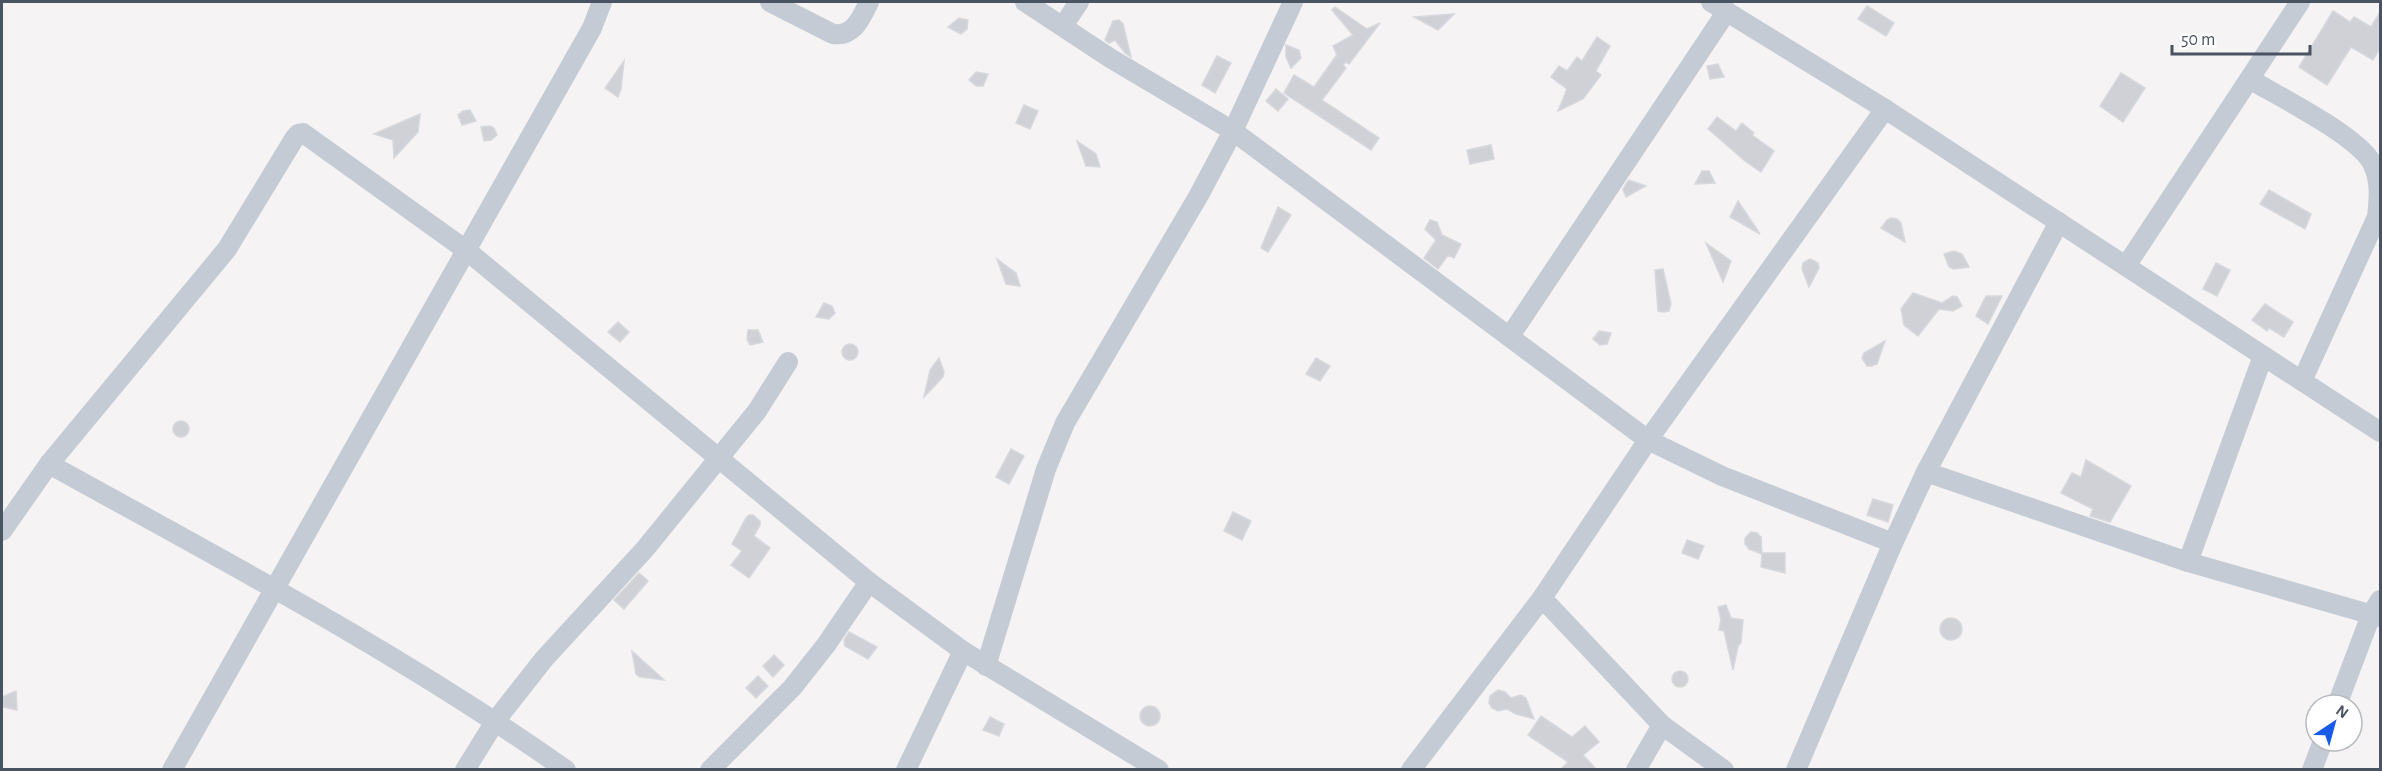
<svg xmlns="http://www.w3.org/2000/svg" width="2382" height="771" viewBox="0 0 2382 771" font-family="'Alegreya Sans',sans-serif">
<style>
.building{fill:#cfd1d7;stroke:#d7d8de;stroke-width:1.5}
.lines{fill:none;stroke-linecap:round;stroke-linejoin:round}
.minor{stroke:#c4cbd4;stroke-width:20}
</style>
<rect width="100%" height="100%" fill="#f5f3f3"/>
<!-- building -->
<g class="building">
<path d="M1867,6L1894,23L1886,36L1858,19Z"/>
<path d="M1335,7L1367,29L1380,23L1349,64L1346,62L1343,65L1346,68L1322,100L1379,138L1371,150L1284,93L1294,75L1314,87L1336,56L1339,59L1333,46L1353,35L1332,10Z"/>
<path d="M2333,11L2350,22L2354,17L2371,27L2380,12V48L2373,60L2351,47L2327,85L2299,67Z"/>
<path d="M1454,14L1438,30L1414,17Z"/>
<path d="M959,18L968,20L967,29L961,34L948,27Z"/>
<path d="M1119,20L1123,24L1131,57L1125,53L1115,40L1109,43L1105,40L1113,21Z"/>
<path d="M1597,37L1610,46L1596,71L1601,75L1583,99L1558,111L1567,89L1551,77L1559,66L1567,71L1577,57L1582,61Z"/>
<path d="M1286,45L1299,50L1301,58L1291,68L1286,57Z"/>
<path d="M1217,56L1231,63L1215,93L1202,85Z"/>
<path d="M624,61L621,89L618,97L605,88Z"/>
<path d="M1718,64L1724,77L1710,79L1707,66Z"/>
<path d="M976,72L988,74L983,86H976L969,80Z"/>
<path d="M2121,73L2145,88L2123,122L2100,106Z"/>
<path d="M1276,89L1288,99L1278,111L1266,101Z"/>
<path d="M1024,105L1038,111L1030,129L1016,123Z"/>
<path d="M470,110L476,121L462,125L458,115L463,111Z"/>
<path d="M420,114L418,132L394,158L393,140L374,134Z"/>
<path d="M1717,117L1736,131L1742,123L1754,133L1752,135L1774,151L1761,172L1745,161L1708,129Z"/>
<path d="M490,126L494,128L497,135L491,140L484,141L481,127Z"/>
<path d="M1077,141L1096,154L1100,167L1086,166Z"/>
<path d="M1491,145L1494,159L1470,164L1467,150Z"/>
<path d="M1702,171H1709L1715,183L1695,184Z"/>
<path d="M1628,181L1629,180L1646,186L1626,197L1623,189Z"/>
<path d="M2269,190L2311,214L2305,229L2260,204Z"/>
<path d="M1738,201L1760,234L1730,217Z"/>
<path d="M1278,207L1291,215L1268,252L1261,248Z"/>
<path d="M1891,218L1897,219L1901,223L1905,242L1881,228L1887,220Z"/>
<path d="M1430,220L1437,222L1442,235L1461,244L1454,258L1448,255L1438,269L1424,258L1436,240L1425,229Z"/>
<path d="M1706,243L1731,261L1723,282Z"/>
<path d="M1954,251L1962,254L1969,267L1954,269L1949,267L1944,254Z"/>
<path d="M997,259L1016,273L1020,286L1006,284Z"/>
<path d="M1810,259L1818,263L1819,268L1809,287L1802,269L1803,263Z"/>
<path d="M2216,263L2230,270L2217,296L2203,289Z"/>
<path d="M1663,269L1671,304L1669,311L1664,312L1658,311L1655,270Z"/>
<path d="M1913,293L1942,303L1953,296L1957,297L1962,306L1953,311L1939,309L1918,336L1904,325L1901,309Z"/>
<path d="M1986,296H2002L1988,324L1976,316Z"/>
<path d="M824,303L832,306L835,313L829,319L816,317Z"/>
<path d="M2265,304L2293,322L2284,337L2269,328L2267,331L2252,320Z"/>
<path d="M618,322L629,332L620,342L608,332Z"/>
<path d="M748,330H758L763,342L750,345L747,339Z"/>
<path d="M1599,331L1611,333L1607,344L1600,345L1593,339Z"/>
<path d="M1885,341L1877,364L1872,366H1867L1862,358L1864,353Z"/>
<circle cx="850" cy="352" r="8"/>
<path d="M939,358L944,372L943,377L924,397L930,370Z"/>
<path d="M1316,358L1330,366L1320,381L1306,374Z"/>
<circle cx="181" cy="429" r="8"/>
<path d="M1011,449L1024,456L1009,484L996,477Z"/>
<path d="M2086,460L2131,486L2110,522L2090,516L2093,509L2061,493L2072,473L2081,477Z"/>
<path d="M1873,499L1893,505L1888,522L1867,515Z"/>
<path d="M1233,512L1251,521L1242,540L1224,531Z"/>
<path d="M749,515H753L760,521V525L754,536L770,548L749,578L731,565L742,551L732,544L746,518Z"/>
<path d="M1751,532L1757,533L1761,537L1762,553H1785V573L1761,567L1762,554L1749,549L1745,544V538Z"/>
<path d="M1687,540L1704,546L1698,559L1682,553Z"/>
<path d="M639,573L648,581L624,609L614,600Z"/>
<path d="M1726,605L1731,618L1743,620L1741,643L1738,646L1733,670L1724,631L1719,630L1721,620L1718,607Z"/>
<circle cx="1951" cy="629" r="11"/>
<path d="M849,632L877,647L868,659L845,646L844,640Z"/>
<path d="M632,651L664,680L640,677L636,674Z"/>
<path d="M774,655L784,665L773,677L763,666Z"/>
<circle cx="1680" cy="679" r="8"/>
<path d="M758,676L768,686L756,698L746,688Z"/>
<path d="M1498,690L1505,692L1511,698L1521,695L1526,698L1534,719L1516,714L1507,709L1498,711L1492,708L1489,703L1490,696Z"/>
<path d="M16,691L17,710L3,707L2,697Z"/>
<circle cx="1150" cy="716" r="10"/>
<path d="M1541,716L1572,737L1585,726L1599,742L1583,755L1597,770H1560L1568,762L1528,735Z"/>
<path d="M990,717L1004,724L999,736L983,730Z"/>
</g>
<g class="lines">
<!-- minor -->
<g class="minor">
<path d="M770,2L833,34C854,37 861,18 869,2"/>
<path d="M1025,2L1110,58L1233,131L1648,440L1722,476L1893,543"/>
<path d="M1711,2L1885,109L2380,432"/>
<path d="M1063,26L1079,2"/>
<path d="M2251,80C2280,97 2358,136 2372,163C2381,181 2379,198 2377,217L2302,381"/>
<path d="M2126,266L2300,2"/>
<path d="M1510,336L1727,11"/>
<path d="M49,464C224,561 402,654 566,770"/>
<path d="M1926,472L2188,562L2380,617"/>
<path d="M2,531L49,464L227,249L294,139L298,134L303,133L466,250L869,582L963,651L1159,770"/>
<path d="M2188,562L2263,356"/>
<path d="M1542,598L1662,725L1724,770"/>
<path d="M986,666L1046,469L1065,423L1199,195L1233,131L1293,2"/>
<path d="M2337,705L2371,615L2380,600"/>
<path d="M172,770L592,28L602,2"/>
<path d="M465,770L496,720L544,659L645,549L757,411L788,362"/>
<path d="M710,770L792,688L826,645L869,582"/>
<path d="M906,770L963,651"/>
<path d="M1411,770L1542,598L1648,440L1885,109"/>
<path d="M1636,770L1662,725"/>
<path d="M1796,770L1893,543L1926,472L2059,222"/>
<path d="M2312,770L2323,741"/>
</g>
</g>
<!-- border -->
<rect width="2382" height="771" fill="none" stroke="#4a5361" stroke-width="6"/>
<!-- north arrow -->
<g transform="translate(2334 723) rotate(36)"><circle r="28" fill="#ffffff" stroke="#b7bac0" stroke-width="1.5"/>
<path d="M0-4.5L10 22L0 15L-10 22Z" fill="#185be9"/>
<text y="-9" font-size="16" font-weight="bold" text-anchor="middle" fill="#4a5361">N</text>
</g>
<!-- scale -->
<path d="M2172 45v9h138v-9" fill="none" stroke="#4a5361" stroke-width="3"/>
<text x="2181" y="45" font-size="18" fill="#4a5361" stroke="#ffffff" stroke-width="4.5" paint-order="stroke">50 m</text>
</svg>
